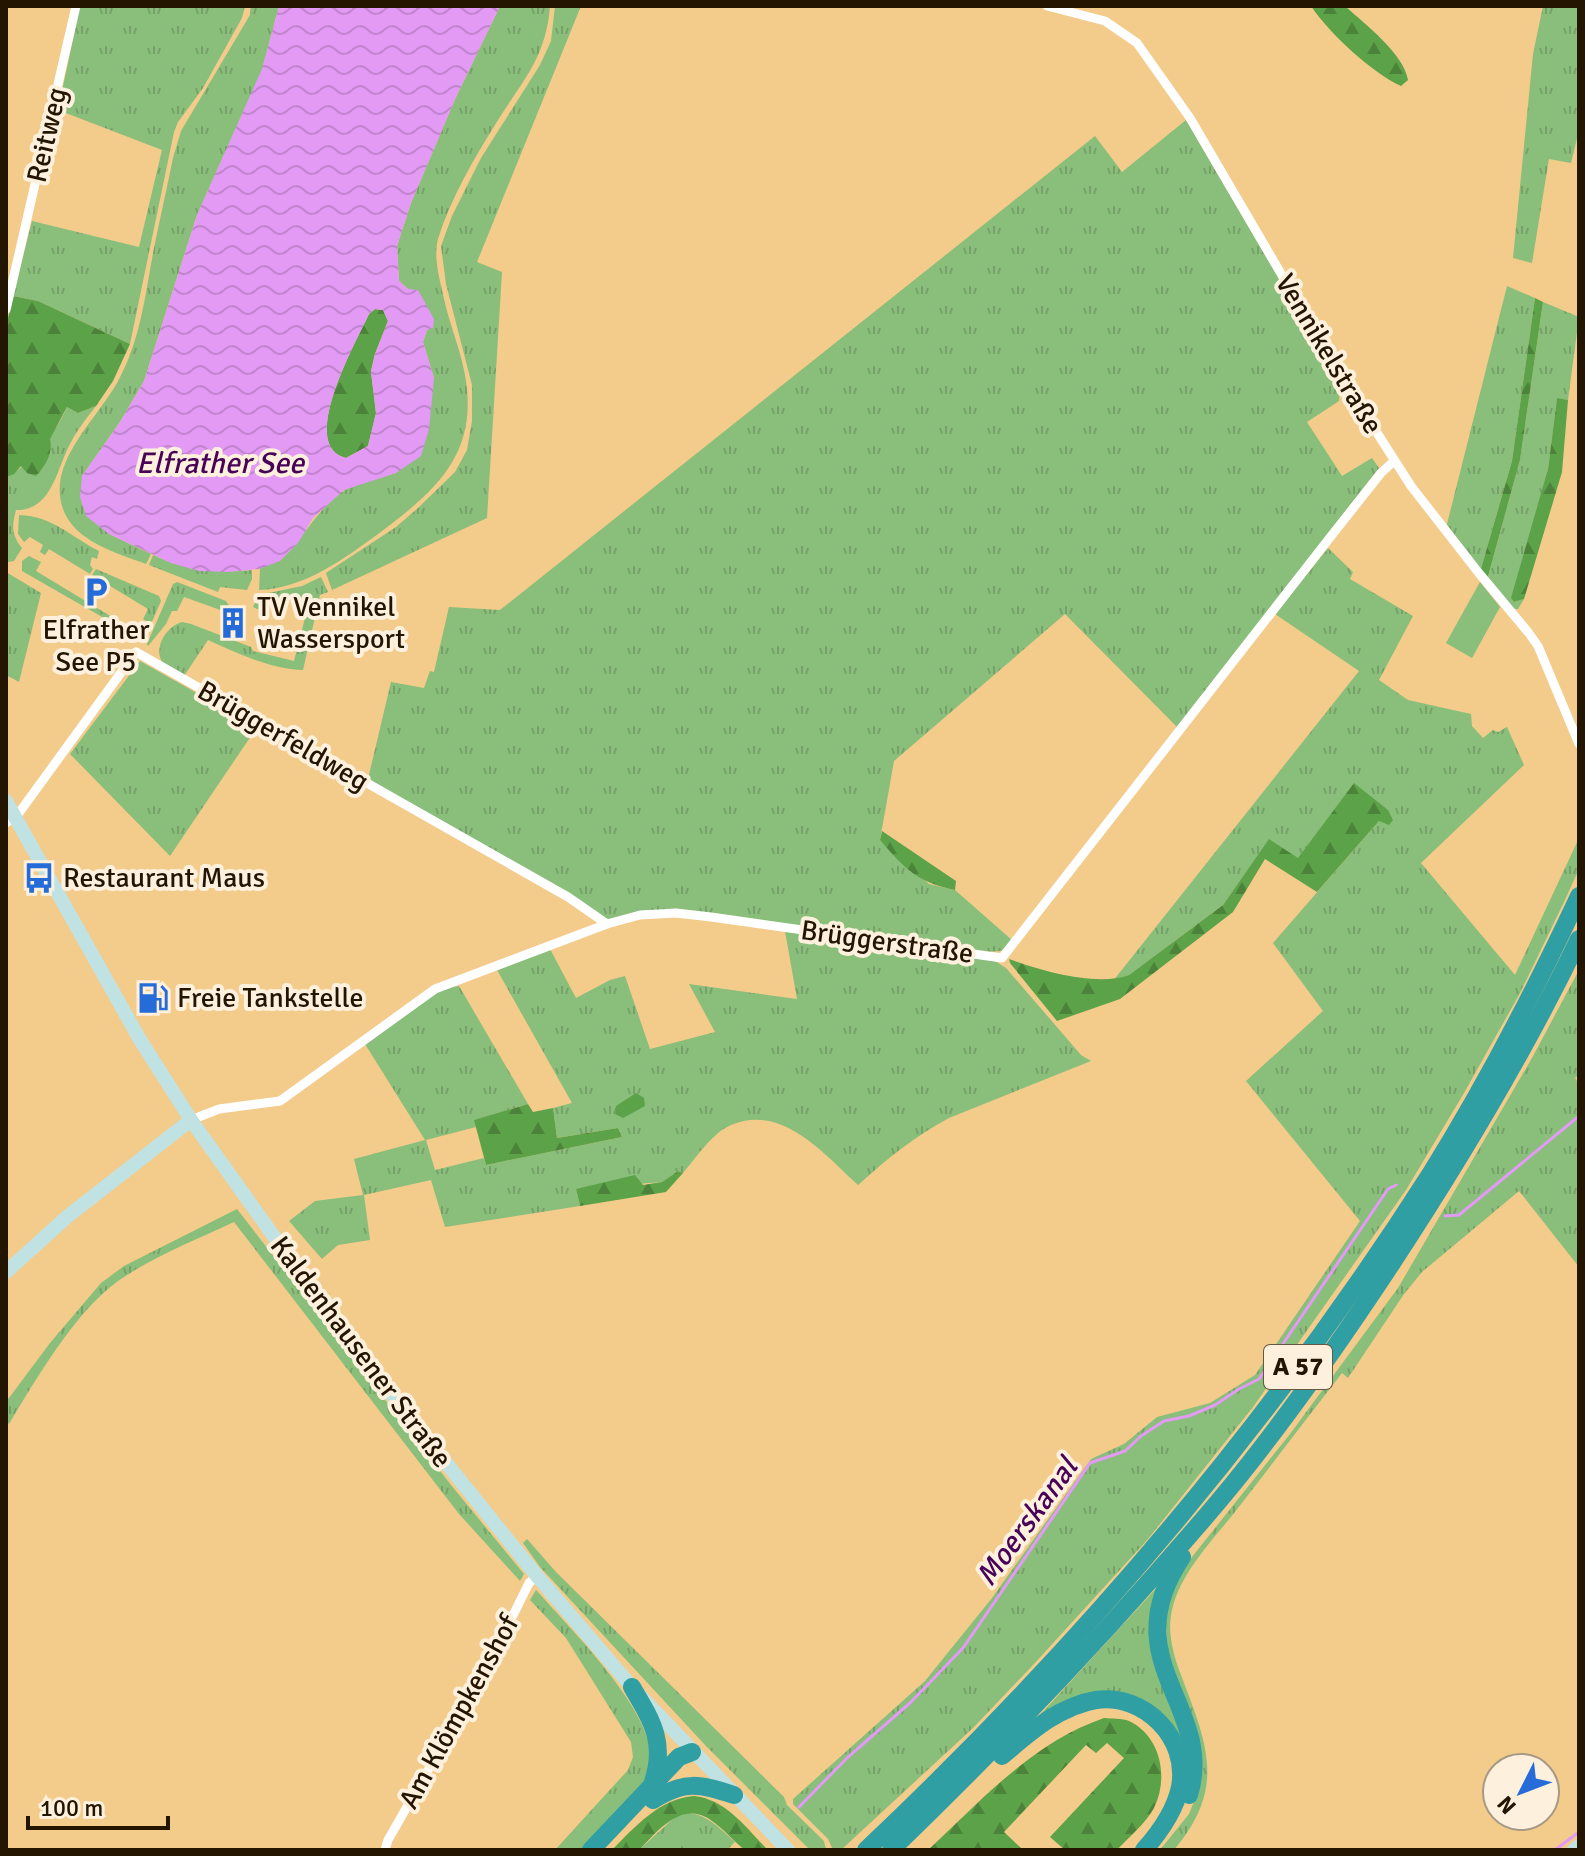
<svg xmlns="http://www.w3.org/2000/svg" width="1585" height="1856" viewBox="0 0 1585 1856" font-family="Signika,sans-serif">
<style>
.grass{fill:url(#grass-tufts)}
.forest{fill:url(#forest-firs)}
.pitch{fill:#89be7b}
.water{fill:url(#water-waves);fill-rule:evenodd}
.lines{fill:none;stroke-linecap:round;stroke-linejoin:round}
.stream{stroke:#e29af4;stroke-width:3}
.street{stroke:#fff;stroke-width:9}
.secondary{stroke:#c1e2e3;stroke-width:14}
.highway{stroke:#2f9fa3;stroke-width:18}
.labels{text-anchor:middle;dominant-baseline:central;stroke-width:8;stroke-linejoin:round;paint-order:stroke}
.shield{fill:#fdf1de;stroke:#645743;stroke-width:2}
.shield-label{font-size:26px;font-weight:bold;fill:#231500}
.street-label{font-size:28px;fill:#231500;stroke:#fdf1de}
.poi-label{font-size:28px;fill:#231500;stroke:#fdf1de;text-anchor:start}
.water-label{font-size:30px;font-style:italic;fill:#480257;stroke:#fdf1de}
</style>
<defs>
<pattern id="grass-tufts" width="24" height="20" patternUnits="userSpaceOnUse" patternTransform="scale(2)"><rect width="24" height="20" fill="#89be7b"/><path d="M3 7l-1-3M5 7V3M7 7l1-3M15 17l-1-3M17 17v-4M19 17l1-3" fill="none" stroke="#76a269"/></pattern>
<pattern id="forest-firs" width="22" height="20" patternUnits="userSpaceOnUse" patternTransform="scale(2)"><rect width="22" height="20" fill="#5ca248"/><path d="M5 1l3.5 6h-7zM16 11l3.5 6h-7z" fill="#4c833a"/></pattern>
<pattern id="water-waves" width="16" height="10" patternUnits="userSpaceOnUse" patternTransform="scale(2)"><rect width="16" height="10" fill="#e29af4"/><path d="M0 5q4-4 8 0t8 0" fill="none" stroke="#c284cf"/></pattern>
</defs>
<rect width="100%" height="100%" fill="#f3cb8a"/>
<!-- grass -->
<g class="grass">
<path d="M80,6H245L242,18L203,88L178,122L174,132L130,344L38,301L13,296L32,221L139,247L162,150L58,110Z"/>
<path d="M251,6H279L262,70L197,215L144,381L120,422L82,476L109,534L151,554L146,564C114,552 69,540 61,502C51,459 98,417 117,383C141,340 145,295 154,248C160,218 167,188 173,158L181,131L250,15Z"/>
<path d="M500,6H550C546,57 524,79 498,120C475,157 451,197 438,239C433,258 440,280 444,299C450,326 462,353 466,381C477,457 434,492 378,534C344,559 303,589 259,590L260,568C302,552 307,517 342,492C356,482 380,478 396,473L434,378L423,342L427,330L408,289L399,281L397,246L411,203L456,97Z"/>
<path d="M555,6H581L477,262L502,272L487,518L332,590L326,573L396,527L418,508L455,472L467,450L472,421V385L446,284L441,246L452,216L481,158L540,65L551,41Z"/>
<path d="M1543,6H1579V130L1571,163L1549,159L1532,263L1513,258L1533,54Z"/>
<path d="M1186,120L1341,385L1339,401L1307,422L1342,476L1372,458L1379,468L1177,727L1065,614L894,761L880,840L929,884L955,890L1013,941L1001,951L984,952L676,909L608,920L368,779L391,682L424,688L430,671L434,672L449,607L500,610L1095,136L1122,172Z"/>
<path d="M1507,286L1535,298L1512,461L1480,572L1446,528Z"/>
<path d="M1543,302L1579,317L1568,400L1557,399L1548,469L1514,602L1524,599L1518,609H1513L1487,580L1520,460Z"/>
<path d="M96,406C85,420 75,433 68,448C56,473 50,511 16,510C12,525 11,535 22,548L14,561L8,562L6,560V477C29,467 58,430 67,407L78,413Z"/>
<path d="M19,515C53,516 71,537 99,551L97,559L92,557L90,565L93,569L90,574L49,549L45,555L40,552L43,545L30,537L24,542L18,534Z"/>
<path d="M1328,548L1353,572L1350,579L1413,616L1379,680L1408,700L1471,714L1472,726L1483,738L1493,730L1498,732L1507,727L1524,765L1421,863L1515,975L1579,838V869L1564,902L1520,993L1464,1093L1406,1190L1253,1407L1148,1539L1034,1664L973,1728L841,1850H833L828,1839L793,1804V1799L925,1681L992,1598L1091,1459L1124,1444L1157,1417L1210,1403L1255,1375L1360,1221L1246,1081L1323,1011L1273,943L1379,821L1354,784L1298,859L1269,840L1223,905L1129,975L1113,981L1359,671L1275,614Z"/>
<path d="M153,555C183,569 219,574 252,570V579L247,590L220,587L218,592L149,565Z"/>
<path d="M29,556L41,562L36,571L135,631L141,622L150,627L144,641L22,571V561Z"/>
<path d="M96,569L159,596L161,601L151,624L143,619L148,609L92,575Z"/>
<path d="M6,572L41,593L19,682L6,675Z"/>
<path d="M321,577L328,592L320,595L303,670C270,669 237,653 208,640L184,676C179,673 171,671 167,667C150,654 164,627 182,622L191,624L251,647L253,651L294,661L310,598L265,604L260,610L253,607L259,595L302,586Z"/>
<path d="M177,582L226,601L229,606L226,612L184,597L177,611H172L166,624L148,646L147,644L173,584Z"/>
<path d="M140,661L257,727L170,856L70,754Z"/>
<path d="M785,931L995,961L1006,968L1081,1055L1091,1061L949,1118C915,1136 887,1159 858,1185C824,1154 782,1103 731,1125C712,1133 696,1158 683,1173L678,1171L662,1182L576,1189L580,1206L445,1227L431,1180L364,1195L370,1240L338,1245L322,1259L289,1221L315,1201L363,1195L354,1159L425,1140L365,1044L434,994L446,988L459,986L528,1104L475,1120L476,1127L426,1140L435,1170L484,1158L486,1165L622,1137L618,1128L557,1138L553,1108L572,1103L497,970L550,949L576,998L610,980L625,976L650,1049L715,1032L689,984L797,999Z"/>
<path d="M1579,970V1074L1575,1078L1579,1084V1267L1519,1191L1422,1272L1404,1294L1348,1378L1342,1373C1307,1418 1273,1463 1238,1508C1214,1539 1181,1571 1172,1610C1167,1632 1173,1654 1181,1675C1207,1744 1227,1787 1174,1850H1160L1189,1814L1198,1792L1168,1658L1165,1606L1184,1567L1290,1434L1398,1288L1532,1058Z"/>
<path d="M237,1209L451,1485L524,1574L520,1581L459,1514L234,1222C196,1240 152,1257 118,1281C75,1312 36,1379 9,1424L6,1420V1402L50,1343L101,1283L124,1266Z"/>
<path d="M527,1539L556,1572L784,1797L787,1805L824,1841L826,1850H810L706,1746L540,1567L523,1543Z"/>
<path d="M1162,1582L1155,1603L1186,1739L1182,1753L1116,1697L1028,1728Z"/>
<path d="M536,1590C569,1627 641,1699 650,1748C652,1759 649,1773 644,1783C631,1809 602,1830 581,1850H555L628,1770L633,1757L631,1742L566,1638L530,1600Z"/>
<path d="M688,1813C709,1815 720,1829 735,1842L727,1850H639L676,1816Z"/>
</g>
<!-- forest -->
<g class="forest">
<path d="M1311,6L1346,7C1365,24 1404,54 1408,80L1401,86C1372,73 1329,33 1311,6Z"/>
<path d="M13,296L38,301L130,344L113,381L96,406L78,413L67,407L50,439C53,453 46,465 36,476L27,473L21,466L14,474L6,477V327Z"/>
<path d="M1535,298L1543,302L1520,460L1487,580L1480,572L1512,461Z"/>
<path d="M375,309L383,310L388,321L375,354L371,371L376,413L368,446L346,458C297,446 356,342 369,314Z"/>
<path d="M1557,398L1568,400L1562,472L1524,599L1514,602L1511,598L1548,469Z"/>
<path d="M1354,783L1388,810L1393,820L1389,825L1379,821L1317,892L1265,859L1233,912L1120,999L1057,1021L1010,963L1009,959C1041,971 1097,987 1129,975L1223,905L1269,839L1298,858Z"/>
<path d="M882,831L956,881L955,890C917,882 905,869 880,840Z"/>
<path d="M636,1093L644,1098L645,1106L623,1118L615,1114L616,1106Z"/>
<path d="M528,1104L533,1112L553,1108L557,1138L618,1128L622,1137L486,1165L474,1120Z"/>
<path d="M678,1171L683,1173L666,1192L580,1206L576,1189L635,1175L643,1185L662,1182Z"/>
<path d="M1104,1718C1111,1719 1122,1718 1129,1721C1161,1736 1169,1778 1154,1808C1146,1823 1129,1837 1117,1850H1065L1050,1837L1124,1758L1107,1743L1096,1753L1086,1745L1004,1832L1023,1850H928C983,1799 1032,1743 1104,1718Z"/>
<path d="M694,1796C726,1799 747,1829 768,1850H745C733,1841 724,1829 712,1821C682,1799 658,1831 639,1850H612C636,1826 659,1799 694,1796Z"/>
</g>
<!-- pitch -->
<path class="pitch" d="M1480,582L1500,607L1472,658L1446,643Z"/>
<!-- water -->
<path class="water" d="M279,6H500L456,97L411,203L397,246L399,281L408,289L418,290L434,319L433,328L427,330L423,342L434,378L429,429L421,456L396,473L344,490L313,518L298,543L280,561L259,569L228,572L199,571L171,563L109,534L86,516L80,497L82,476L120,422L144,381L197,215L262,69ZM375,309L383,310L388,321L375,354L371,372L376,413L368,446L346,458C297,446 356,342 369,314Z"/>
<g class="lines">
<!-- stream -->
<g class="stream">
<path d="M1445,1216L1459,1215L1579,1116"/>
<path d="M799,1807L847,1758L910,1703L963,1648L1090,1463L1125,1451L1141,1436L1164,1421L1189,1416L1215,1405L1239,1389L1259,1379L1388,1189L1396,1185"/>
<path d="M1555,1850L1579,1832"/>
</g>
<!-- street -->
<g class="street">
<path d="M1047,6L1105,21L1137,43L1190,118L1342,378L1411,486L1478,572L1528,632L1538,646L1579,744"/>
<path d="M6,310L76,6"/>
<path d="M6,823L16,817L136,652L568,897L607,924"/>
<path d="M191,1120L219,1109L280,1101L435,989L607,924L640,915L676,913L711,917L1002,958L1328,540L1381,473L1394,461"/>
<path d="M385,1850L388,1840L491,1660L529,1583L537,1576"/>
</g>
<!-- secondary -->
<g class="secondary">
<path d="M6,801L139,1038L191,1120L302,1276L402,1408L537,1576L632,1687L788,1850"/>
<path d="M6,1272L68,1216L191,1120"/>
<path d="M1574,1850L1579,1846"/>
</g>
<!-- highway -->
<g class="highway">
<path d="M1182,1557C1112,1662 1216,1706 1189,1795"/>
<path d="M632,1687C652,1721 666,1742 653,1782"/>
<path d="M1002,1756C1029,1733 1059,1706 1096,1700C1144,1693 1189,1738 1180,1787C1175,1811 1160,1832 1144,1850"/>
<path d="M653,1800C686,1780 699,1784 734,1795"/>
<path d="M591,1850L679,1757L692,1752"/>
<path d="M866,1850C1080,1648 1273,1421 1431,1173C1486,1085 1535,990 1579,896"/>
<path d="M891,1850C1006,1739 1115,1624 1218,1502C1281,1427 1338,1345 1392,1263C1461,1158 1525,1051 1579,939"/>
</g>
</g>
<!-- icons -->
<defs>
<symbol id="parking-bare" viewBox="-9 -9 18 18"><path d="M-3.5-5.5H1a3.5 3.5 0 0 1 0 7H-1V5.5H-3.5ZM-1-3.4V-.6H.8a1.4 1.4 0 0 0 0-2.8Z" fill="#256cd8" stroke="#fdf1de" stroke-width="2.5" paint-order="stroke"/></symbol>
<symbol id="building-bare" viewBox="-9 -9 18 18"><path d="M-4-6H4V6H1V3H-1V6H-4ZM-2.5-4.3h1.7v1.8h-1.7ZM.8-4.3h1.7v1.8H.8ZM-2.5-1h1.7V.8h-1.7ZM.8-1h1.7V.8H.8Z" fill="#256cd8" stroke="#fdf1de" stroke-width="2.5" paint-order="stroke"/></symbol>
<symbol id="bus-bare" viewBox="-9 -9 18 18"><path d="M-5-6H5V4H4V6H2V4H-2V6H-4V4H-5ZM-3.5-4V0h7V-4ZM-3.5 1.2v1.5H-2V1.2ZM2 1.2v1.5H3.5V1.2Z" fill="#256cd8" stroke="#fdf1de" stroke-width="2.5" paint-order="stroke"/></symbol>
<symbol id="fuel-bare" viewBox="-9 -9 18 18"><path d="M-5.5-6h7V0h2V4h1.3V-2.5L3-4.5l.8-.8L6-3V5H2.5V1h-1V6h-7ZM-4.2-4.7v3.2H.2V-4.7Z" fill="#256cd8" stroke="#fdf1de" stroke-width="2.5" paint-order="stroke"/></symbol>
</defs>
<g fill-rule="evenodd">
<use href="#parking-bare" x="74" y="570" width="44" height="44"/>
<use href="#building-bare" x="211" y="601" width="44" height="44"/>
<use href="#bus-bare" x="17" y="856" width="44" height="44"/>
<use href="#fuel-bare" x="131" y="976" width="44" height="44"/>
</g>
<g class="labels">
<!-- shield labels -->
<rect class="shield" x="1264" y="1345" width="68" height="44" rx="6"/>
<g class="shield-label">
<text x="1298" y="1367">A 57</text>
</g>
<!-- street labels -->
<g class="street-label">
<text transform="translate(47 135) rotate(-77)">Reitweg</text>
<text transform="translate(1329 354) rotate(59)">Vennikelstraße</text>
<text transform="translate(283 736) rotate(30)">Brüggerfeldweg</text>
<text transform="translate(887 942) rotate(8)">Brüggerstraße</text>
<text transform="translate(361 1352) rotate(53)">Kaldenhausener Straße</text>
<text transform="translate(459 1712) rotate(-61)">Am Klömpkenshof</text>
</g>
<!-- poi labels -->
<g class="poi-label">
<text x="257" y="607">TV Vennikel<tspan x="257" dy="32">Wassersport</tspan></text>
<text x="96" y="630" text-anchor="middle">Elfrather<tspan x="96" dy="32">See P5</tspan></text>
<text x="63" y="878">Restaurant Maus</text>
<text x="177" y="998">Freie Tankstelle</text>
</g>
<!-- water labels -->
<g class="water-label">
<text x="220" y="463">Elfrather See</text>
<text transform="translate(1027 1522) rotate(-54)">Moerskanal</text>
</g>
</g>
<!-- border -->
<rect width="1585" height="1856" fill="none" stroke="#231500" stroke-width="16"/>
<!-- north arrow -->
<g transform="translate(1521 1792) rotate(228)"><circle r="38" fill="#fdf1de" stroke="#a69985" stroke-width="2"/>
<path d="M0-6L14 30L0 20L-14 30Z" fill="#256cd8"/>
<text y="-12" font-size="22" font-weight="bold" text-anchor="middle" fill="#231500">N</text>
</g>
<!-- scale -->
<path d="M28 1816v12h140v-12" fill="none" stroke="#231500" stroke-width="4"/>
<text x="40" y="1816" font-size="24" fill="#231500" stroke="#fdf1de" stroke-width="6" paint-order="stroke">100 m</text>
</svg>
